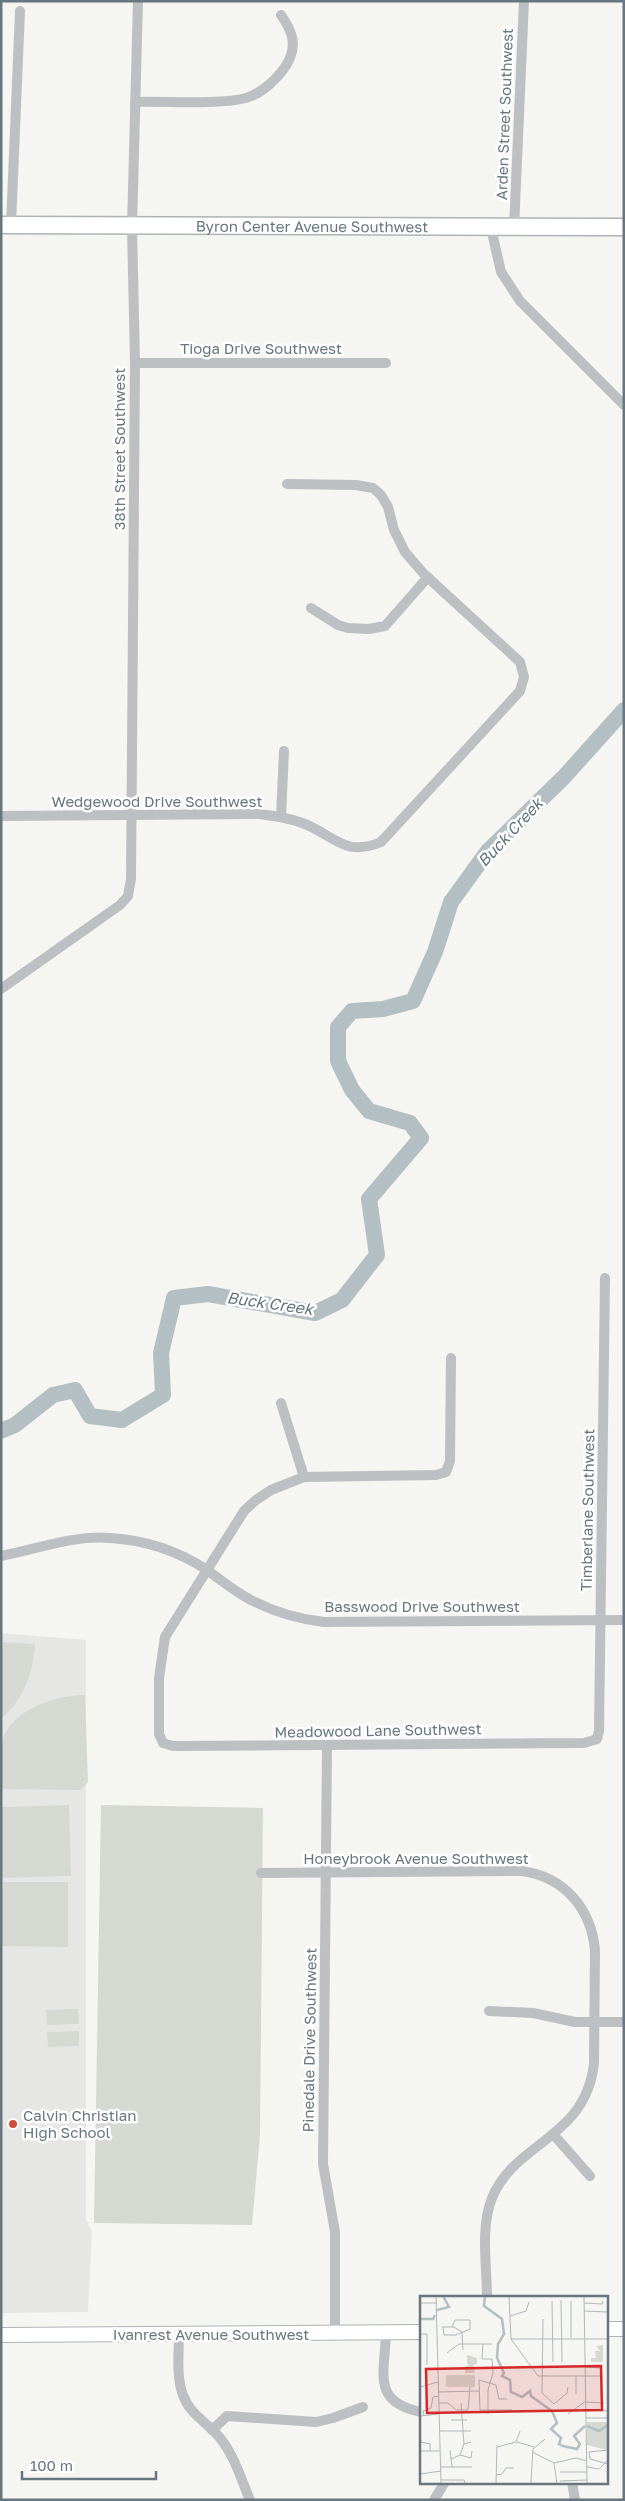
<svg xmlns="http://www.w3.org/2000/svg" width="625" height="2501" viewBox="0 0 625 2501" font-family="'Golos Text',sans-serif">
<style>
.built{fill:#e6e6e5}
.green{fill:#d5d9d2}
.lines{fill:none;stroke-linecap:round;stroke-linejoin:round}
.river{stroke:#b3bfc2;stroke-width:16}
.secondary-casing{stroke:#afb4b7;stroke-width:16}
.primary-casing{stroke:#aeb3b5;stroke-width:19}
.street{stroke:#bcc0c3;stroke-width:10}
.secondary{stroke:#fff;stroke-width:14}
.primary{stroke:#fff;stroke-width:16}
.poi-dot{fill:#cd4f3a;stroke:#fff;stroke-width:2}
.labels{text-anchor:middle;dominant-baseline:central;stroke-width:5;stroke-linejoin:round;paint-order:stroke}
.street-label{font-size:15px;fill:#68777f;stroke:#fff}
.poi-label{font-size:15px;fill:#68777f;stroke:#fff;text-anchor:start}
.water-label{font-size:16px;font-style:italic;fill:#63777c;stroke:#fff}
.inset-river{fill:none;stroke:#b3bfc2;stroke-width:2.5}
.inset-road{fill:none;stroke:#b0b8ba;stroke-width:1}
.view{fill:#d62828;fill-opacity:0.15;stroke:#d62828;stroke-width:2.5}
.inset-edge{fill:none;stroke:#68777f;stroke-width:2.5}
</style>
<rect width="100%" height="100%" fill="#f5f5f2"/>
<!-- built -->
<path class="built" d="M1,1633L86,1640V2219L92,2231L88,2312L1,2313Z"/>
<!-- green -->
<g class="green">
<path d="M1,1642L35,1644C33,1673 24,1699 1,1719Z"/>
<path d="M85,1695L88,1782L80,1790L1,1789C1,1775 0,1756 2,1742C10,1710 56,1695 85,1695Z"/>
<path d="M69,1805L71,1876L1,1878V1807Z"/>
<path d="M101,1805L263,1808L260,2135L252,2225L94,2223Z"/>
<path d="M1,1882H68V1947L1,1946Z"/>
<path d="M78,2009L79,2024L47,2025L46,2010Z"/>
<path d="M79,2031V2046L48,2047L47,2032Z"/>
</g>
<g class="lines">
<!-- river -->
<path class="river" d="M1,1431L15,1425L53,1395L75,1390L90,1416L122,1420L163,1395L161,1353L174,1298L208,1294L315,1313L342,1300L377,1255L369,1199L421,1138L410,1123L369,1111L352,1090L338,1061V1027L352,1011L383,1009L413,1001L435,952L451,902L488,851L564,777L624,710"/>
<defs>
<g id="secondary">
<path d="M606,2329H624"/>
<path d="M1,2335L421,2332"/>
</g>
<g id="primary">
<path id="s1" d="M1,225L624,227"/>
</g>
</defs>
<!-- secondary casing -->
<use href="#secondary" class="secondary-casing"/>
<!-- primary casing -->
<use href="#primary" class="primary-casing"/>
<!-- street -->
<g class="street">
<path d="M135,102C166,101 219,105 246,98C263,93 278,78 287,64C298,45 292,31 281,15"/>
<path d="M11,225L20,11"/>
<path d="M491,228L501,272L520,301L624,405"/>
<path d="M514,228L524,1"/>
<path d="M135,363H386"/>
<path d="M311,608L338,625L348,628L369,629L385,626L428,577"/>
<path d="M1,816L259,814C275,816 290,818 305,824C336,837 345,857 381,842L520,691L524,677L520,662L424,574L405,552L394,530L388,507L381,495L373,488L356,485L287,484"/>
<path d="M281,817L284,751"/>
<path d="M1,989L120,905L128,896L131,879L135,363L132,227L138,1"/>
<path d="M451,1358L450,1461L446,1472L436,1475L304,1477L271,1490L256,1500L244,1511L165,1637L159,1678V1734L163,1743L173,1746L584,1743L597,1739L599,1731L605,1278"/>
<path d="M281,1403L304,1477"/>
<path d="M1,1556C38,1549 72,1535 110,1538C145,1540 178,1551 207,1570C221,1580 235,1592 251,1600C274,1612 298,1619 324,1622L624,1620"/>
<path d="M327,1746L323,2164L335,2232V2333"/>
<path d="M261,1873L522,1871C565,1877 591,1909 595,1950L594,2063C586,2139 515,2141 492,2198C480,2228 487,2266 487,2297"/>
<path d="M489,2011L533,2013L575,2022H624"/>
<path d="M553,2134L590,2176"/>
<path d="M386,2332C385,2373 371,2402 421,2412"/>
<path d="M179,2334C179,2353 176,2377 183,2395C190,2415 207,2422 220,2438C234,2455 241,2479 250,2500"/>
<path d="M212,2430L227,2416L316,2422L333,2418L363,2407"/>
<path d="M572,2482L575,2500"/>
<path d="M434,2500L445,2482"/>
</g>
<!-- secondary -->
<use href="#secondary" class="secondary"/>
<!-- primary -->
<use href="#primary" class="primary"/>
</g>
<!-- markers -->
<circle class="poi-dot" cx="13" cy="2124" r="5"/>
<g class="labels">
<!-- street labels -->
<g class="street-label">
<text transform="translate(504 114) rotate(-88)">Arden Street Southwest</text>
<text stroke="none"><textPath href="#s1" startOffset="311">Byron Center Avenue Southwest</textPath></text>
<text x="261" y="348">Tioga Drive Southwest</text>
<text transform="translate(119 449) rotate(-90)">38th Street Southwest</text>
<text x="157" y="801">Wedgewood Drive Southwest</text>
<text transform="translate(587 1510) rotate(-89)">Timberlane Southwest</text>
<text x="422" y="1606">Basswood Drive Southwest</text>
<text transform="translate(378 1730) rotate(-1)">Meadowood Lane Southwest</text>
<text x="416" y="1858">Honeybrook Avenue Southwest</text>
<text transform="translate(309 2040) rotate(-89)">Pinedale Drive Southwest</text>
<text x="211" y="2334">Ivanrest Avenue Southwest</text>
</g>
<!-- poi labels -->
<g class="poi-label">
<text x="23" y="2115">Calvin Christian<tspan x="23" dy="17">High School</tspan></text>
</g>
<!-- water labels -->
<g class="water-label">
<text transform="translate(510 832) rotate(-47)">Buck Creek</text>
<text transform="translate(270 1303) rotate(8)">Buck Creek</text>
</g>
</g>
<!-- overview -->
<g transform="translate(420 2296)">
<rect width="188" height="188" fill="#f5f5f2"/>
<path d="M183,49V66H171V62H176L175,55H180L176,50ZM47,59L57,62V68L53,69L55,77H45V70L50,69L47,68ZM26,79H55V91H26ZM167,126H187V154L167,149Z" fill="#d5d9d2"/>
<path class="inset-river" d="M65,0L64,10L82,23L84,38L78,48L77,62L84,77L82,80L90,84L91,96L102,101L110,95L111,100L132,115L137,127L131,133L141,142L139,148L143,150L157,153L160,148L154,140L165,130M17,14L29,11L23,0M0,23H13L15,19M167,130L179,135L188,129"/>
<path class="inset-road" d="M16,0L21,187M89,0L91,43L118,80H183M164,0L167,187M141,4L142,66M132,5L133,66M151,5V42M0,7H17M164,7L182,8L183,5M164,15L188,16M90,20L106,15L109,6M123,23L122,97L134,108L147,97L148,91M22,31H34L42,36L43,54M23,31L24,39H36L50,33V24H35L32,31M0,38H7V69M91,43H188M63,48L62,63H72L73,77L68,94V118M27,57L39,48H72M165,71L180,72M156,80V98M0,91L18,86M18,96L59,95M87,103H79L76,89L59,84L60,114H92M166,106L184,107M18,107H28L36,114H48L50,91M41,107L44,148M171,114L188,115M148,118L166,105M0,120L19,118M4,120L3,115L11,112L13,101L18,100M166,122H188M31,124H47M19,135H51M0,140L1,146L10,148V155M97,146L114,151M77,151L96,146L100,135M30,154L32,171M188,154L169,156L170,163L188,168M0,155H20M112,156L134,167L137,187M40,159L51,162L52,155M31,163L40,159L44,148L51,146M134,167L156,162L167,165M20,171H52M167,171L179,173L188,164M140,176H167M0,178L21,175M76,179L82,178L86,172H94M21,184H44L45,187M140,185L167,184M76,187L77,149M111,187L113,153L125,143L122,146"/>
<path class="view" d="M181,70L182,114L7,117L6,73Z"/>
<rect width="188" height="188" class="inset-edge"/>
</g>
<!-- border -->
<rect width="625" height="2501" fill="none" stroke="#68777f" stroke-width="5"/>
<!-- scale -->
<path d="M22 2471v8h134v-8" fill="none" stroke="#68777f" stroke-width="2.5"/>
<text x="30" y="2471" font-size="15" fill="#68777f" stroke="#ffffff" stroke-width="4" paint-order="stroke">100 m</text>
</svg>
